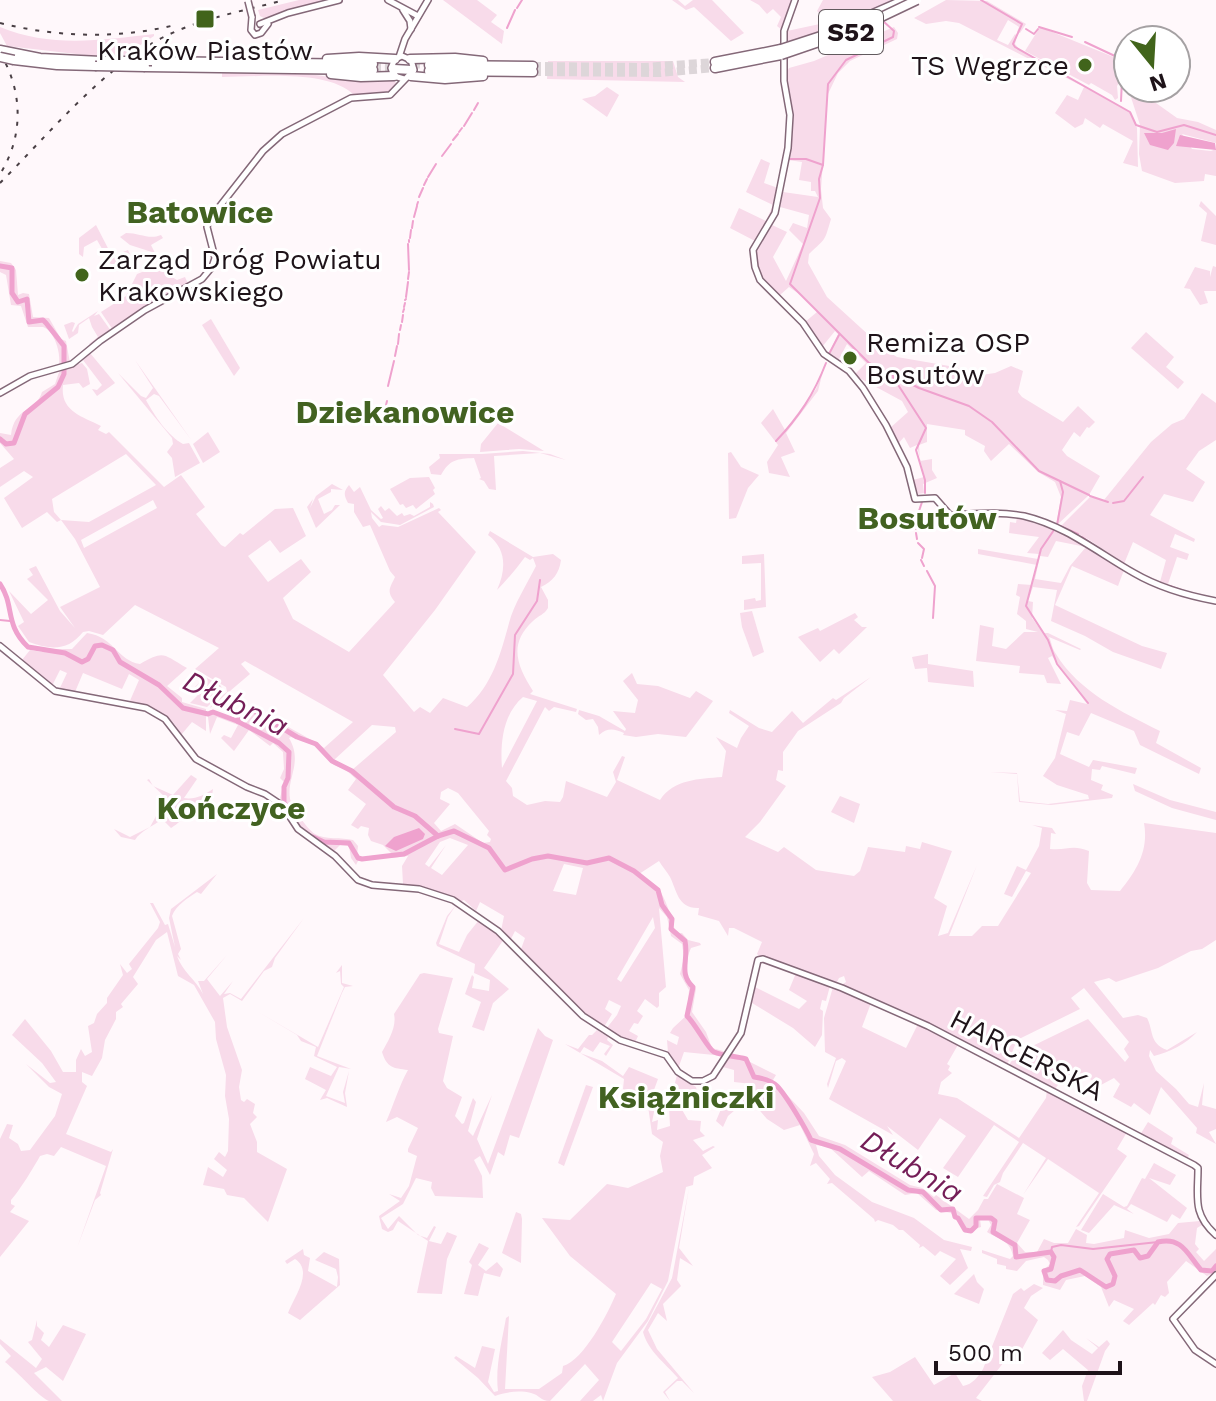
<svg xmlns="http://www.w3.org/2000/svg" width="1216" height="1401" viewBox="0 0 1216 1401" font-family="'Work Sans',sans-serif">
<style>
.green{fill:#f8dbea;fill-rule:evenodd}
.water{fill:#efa2ce}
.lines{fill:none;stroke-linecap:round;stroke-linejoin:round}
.stream{stroke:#efa2ce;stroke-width:2}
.river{stroke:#efa2ce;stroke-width:5}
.highway-tunnel{stroke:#ddd6d9;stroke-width:8;stroke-dasharray:8 4;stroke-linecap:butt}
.secondary-casing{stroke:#846878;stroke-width:8}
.highway-casing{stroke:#846878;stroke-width:11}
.secondary{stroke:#fff;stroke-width:5}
.highway{stroke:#fff;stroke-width:8}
.rail{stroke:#493f44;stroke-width:2;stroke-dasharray:4 8;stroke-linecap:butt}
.secondary-bridge-casing{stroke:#846878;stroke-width:8;stroke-linecap:butt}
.highway-bridge-casing{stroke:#846878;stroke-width:11;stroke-linecap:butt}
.secondary-bridge{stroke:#fff;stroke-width:5}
.highway-bridge{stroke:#fff;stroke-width:8}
.poi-dot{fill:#41641b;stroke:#fff;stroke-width:3}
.labels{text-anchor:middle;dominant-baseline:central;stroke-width:6;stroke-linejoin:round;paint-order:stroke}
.shield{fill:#fff;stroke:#625a5e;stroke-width:2}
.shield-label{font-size:26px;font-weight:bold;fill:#1e1319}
.poi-label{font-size:28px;fill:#1e1319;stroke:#fff;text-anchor:start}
.street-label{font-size:28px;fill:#1e1319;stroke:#fff}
.water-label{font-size:30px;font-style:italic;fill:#741d57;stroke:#fff}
.quarter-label{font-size:32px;font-weight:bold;fill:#426221;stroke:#fff}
</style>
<rect width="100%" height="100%" fill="#fff8fb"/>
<!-- green -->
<g class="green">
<path d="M299,0H330L286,11L266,19L260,16L258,10Z"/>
<path d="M443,0H477L497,15L491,22L504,31L502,44Z"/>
<path d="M672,0H678L685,6L693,0H712L744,33L731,41L694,7L686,10Z"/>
<path d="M750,0H793L782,30L777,26L781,17L773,9L767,14L759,5Z"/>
<path d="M823,0H895L849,21L787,43V31L829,22L817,11Z"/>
<path d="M946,0L987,1L1026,24L1020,33L1017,32L1019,27L1008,20L997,40L1008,45L1015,34L1017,36L1015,44L1021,51L1130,112L1137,128L1138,167L1123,163L1133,141L1103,124L1100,128L1085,118L1083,124L1075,128L1055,113L1067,95L1078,100L1084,87L959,23L946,21L926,24L914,18Z"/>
<path d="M0,27C50,48 102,40 154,34V36L122,57H110L109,53L105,51L102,57L7,46L0,33Z"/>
<path d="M894,27L898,33L897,39L850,61L838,73L828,94L821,189L823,208L831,219C824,242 827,237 809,254L808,263L827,297L884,349L897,357L955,367L981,375L995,373L1011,366L1023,371L1018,392L1022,397L1063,422L1078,406L1095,422L1089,428L1087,427L1080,437L1074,432L1062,450L1067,456L1100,476L1089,495L1056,526L1061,497L1055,482L1038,472L1009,444L991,461L984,451L985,446L965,435V430L927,424V442L919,445L920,461L932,459V470L937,478L923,484L924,493L918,494L913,480L924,477L917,445L910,448L904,437L898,444L890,428L908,412L902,401L854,375L866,363L847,344L838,361L828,355L838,334L835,331L822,347L805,322L817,312L805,298L789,287L780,295L791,307C774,291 755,277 756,252L772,225L787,232L773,257L786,281L803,244L789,230L793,223L807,228L809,215L780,207L783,192L818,197L815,191H811V182L799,180L802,162L788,160L793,123L787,72L789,68L814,61Z"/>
<path d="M1040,27L1116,58L1122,77L1117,86L1118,98L1115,100L1112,95L1091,83L1089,85L1025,51Z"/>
<path d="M548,61H673L678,77L685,82L547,79Z"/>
<path d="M222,72L301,73L352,80H394L396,83L391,92L386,94L354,95C328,69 258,77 222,77Z"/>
<path d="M607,87L619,95L607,117L582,99L595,96Z"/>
<path d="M1128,88H1135L1177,118L1198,122L1216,130V143L1182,134L1192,149L1211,151L1216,149V176L1205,174L1204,181L1175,183L1142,171L1139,154L1140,125Z"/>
<path d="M788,143L773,214L752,251L755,273L763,285C751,273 746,256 755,241L730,228L739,208L766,221L773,205L746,192L761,159L770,163L764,183L778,188Z"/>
<path d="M1201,201L1216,216V245L1201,241L1207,213L1199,206Z"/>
<path d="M96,225L112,256L110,259L124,255L118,254L128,250L132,259L123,271L113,268L97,240L84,247L83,257L79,254V238Z"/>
<path d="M126,233C140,233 149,240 161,235L163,238L151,245L155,253L130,245L120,237Z"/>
<path d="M0,261L11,263L16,270L18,295L23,293L29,294L33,317L49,318L61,339L66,341L70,363L59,365C61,354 55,331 43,327C41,327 30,327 28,327L21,306L11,305L6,275L0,272Z"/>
<path d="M163,264L172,277L177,280L185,277L189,286L113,330L101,312L126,296L137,274Z"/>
<path d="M1213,266L1216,267V291H1204L1208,303L1200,305L1190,289L1184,288L1195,267L1210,271V277Z"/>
<path d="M98,311L94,316L99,314L111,331L91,346L89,344L98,337L92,327L89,318L79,325L78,333L69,339L64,325L72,322L75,323L72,331L73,332L78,324Z"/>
<path d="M211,319L240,368L234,376L202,325Z"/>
<path d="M1146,332L1174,357L1166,367L1184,382L1178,389L1131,348Z"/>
<path d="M90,353L115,383L97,396L92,389L97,390L102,385L83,360Z"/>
<path d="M135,360L192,441L159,396L154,394L146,400C154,415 168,436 183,444L189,443L200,463L175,477L172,458L167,452L173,444L172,438L118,373L141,396L146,398L153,388Z"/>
<path d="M82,363L87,369L90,384L83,388L79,383L63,385C60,411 81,416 101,426L98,430L106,434L109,432L164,487L181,475L205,507L196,514L221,545L225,547L240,533L243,535L275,509L293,508L306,536L280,553L270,540L248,556L268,582L301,559L311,572L283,598L293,619L349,652L395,602C386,591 390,588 395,577L390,571L370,525L363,527L354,512V504L348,503C344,495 343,492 349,485L354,492L360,487L371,510L381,519L383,518L378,509L381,506L385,511L389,508L397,516L402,513L404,516L410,514L414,516L430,507V502L433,504L434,507L400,525L381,522L371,512L372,518L379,527L382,525L398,527L439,508L441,510L438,512L476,552L435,610L383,675L414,712L420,707L430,713L443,698L467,707C492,686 501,653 509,623C514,604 527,584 536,566L533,558L530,560L525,557C516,569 507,580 497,590C506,570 507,549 488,535L490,531L533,557L553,554L561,560C559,574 553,581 541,587L548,600V608C544,615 539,615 533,621C508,644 517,666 533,691L530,694L577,709L576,712L554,707L549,711L545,707L506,781L512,788L513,796L527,805L545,801L560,802L563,797L566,781L607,797L616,782L613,772L622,756L625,757L617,780L660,800C674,779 699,779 722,777L726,751L716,737L737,748L741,738L749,726L729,713L730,710L759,728L772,732L792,711L803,723L833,698L836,700L871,677L844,698L841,703L798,731L783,752V771L778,770L776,780L786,786L760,822L745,837L778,852L784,847L816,870L854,876L860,871L868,847L905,852L906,846L920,849L922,842L952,851L934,898L947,906L938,936L948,933L977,865L949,936H972L982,926H998L1031,873L1026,871L1012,897L1004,894L1017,866L1026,870L1039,846L1042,828L1032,825L1052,828L1056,834L1051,833L1050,849C1067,851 1071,844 1089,851L1087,883L1091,890L1120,891C1136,871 1149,851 1144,823L1216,833V940L1202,949L1191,951L1158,968L1116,982L1109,978L1094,982L1123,1018L1138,1015L1147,1018C1154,1032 1149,1043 1167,1050L1197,1032C1186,1044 1170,1052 1154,1056L1150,1050L1149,1056L1156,1071L1176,1089L1189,1104L1198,1107L1204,1083L1202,1105L1216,1109V1129L1209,1132L1216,1144L1196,1133L1197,1128L1161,1087L1150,1115L1134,1103L1131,1107L1113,1097L1120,1084L1114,1078L1099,1086L1090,1079L1066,1074L1055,1089L1009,1065L1016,1054L1088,1019L1125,1062L1129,1057L1124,1049L1129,1042L1084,988L1071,998L1080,1009L1017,1040L1007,1065L840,986L846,982L844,976L839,978L836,984L759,956L757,954L762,942L734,928H729L728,936L719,921L698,915L699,908C678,909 677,891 670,877C667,872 662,866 659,861L639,874C645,880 656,883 660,891C668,904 672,920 676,934L682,933L688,940L700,943L701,945L691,948C683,967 685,973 696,989L692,1012L706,1032L712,1048L727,1052L724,1056L684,1052L678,1069L668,1053L667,1040L677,1045L679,1037L670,1033L673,1028L687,1015L689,990L680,974L684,958L682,944L671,936L667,917L659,908L666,987L659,993V1006L657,1008L645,999L637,1011L643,1016L638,1024L634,1023L629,1031L638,1036L634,1045L606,1029L617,1015L621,1006L609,1000L605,1009L612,1014L604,1027L577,1007L520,952L525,938L515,931L510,941L501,931L504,916L480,902L476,911L464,900L459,902L451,896L403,884L402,866L408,856L391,858V853L383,845L371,841L368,835L369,828L361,826L358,829L351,825L366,804L348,790L356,779L346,770L334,765L314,745L291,737L289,738C308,770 272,788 302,820C305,824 310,831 315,834C324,840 342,837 353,840L358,846L357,855L359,858L378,855L379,858L358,861L356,865L351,858L349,846L340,845L334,851C308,835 295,825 280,798L284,782L280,778L284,769L283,752L273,743L270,746L249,730L234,751L221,738L224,735L231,738L238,725L217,717L210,734L208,717L210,710L235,718L249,707C257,709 320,744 324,748L353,722L245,661L241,664L250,674L210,708L213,702L227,692L226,687L195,669L219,648L135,605L103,635L89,631L83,632C68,651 51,650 29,642L18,626L24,622L9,591L31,614L48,600L27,579L33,575L29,569L36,566L60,611L75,628L60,607L100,587L75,539L61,520L57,522L47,512L22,528L4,498L33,477L24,471L0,487V468L14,459L0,443V433L11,435C14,407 36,412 42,392L55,384L60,369ZM126,454L156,485L89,522L61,520L54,512L52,499ZM153,500L157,508L84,548L81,540ZM523,697L537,701L502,768C500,743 503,714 523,697ZM372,725L395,727L396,732L352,770L334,760ZM448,788L458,793L489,831L487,835L491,839L490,842L483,843L455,824L441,831L434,823L450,804L440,799L441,792ZM450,838L468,845L442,875L431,868L446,845L429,867L425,864L440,842ZM564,864L583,868L576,895L553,891ZM653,917L655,928L621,982L617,979Z"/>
<path d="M825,363L818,391L786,433L795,452L781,457L790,477L769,473L767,462L778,445L761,423L773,409L785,430L816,389Z"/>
<path d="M1202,393L1216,403V440L1199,451L1186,469L1205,482L1193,502L1164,494L1150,515L1195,539L1194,542L1175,534L1170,547L1189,554L1187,560L1177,557L1168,584L1160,582L1166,560L1133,542L1124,564L1088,539L1060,527L1090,497L1104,500L1151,442L1172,424L1184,419Z"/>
<path d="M498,423L544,451L519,449L480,452L481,444Z"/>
<path d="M208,432L220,452L203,463L193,444Z"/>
<path d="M523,451L550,454L566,460L540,453L494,456L496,490L489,489L484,481L479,479L481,478L474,458C457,459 450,459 441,475L431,474L429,467L440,458L439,454H482Z"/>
<path d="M731,452L741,467L759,475L748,488L736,518L729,519L728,453Z"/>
<path d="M429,477L435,488L433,490L435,494L416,509L413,505L406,508L403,504L400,505L390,489L410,478Z"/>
<path d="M332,484L343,490L331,489V492L318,499L324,514L332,510L335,505H340L316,528L307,507L313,499L310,508L316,496Z"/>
<path d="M1017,517L1076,538L1124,570L1118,586L1072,566L1055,605L1142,646L1167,653L1161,669L1113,652L1085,636L1051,621L1057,590L1033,587L1028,601L1033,602L1032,618L1043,633H1048L1081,649L1080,650L1049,637C1052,643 1052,649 1056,654C1079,692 1122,712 1160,731L1156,743L1201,768L1199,774L1140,745L1134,731L1091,713L1079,736L1067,732L1060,754L1089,767L1093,760L1137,768L1135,774L1102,766L1100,770L1092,769L1091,780L1103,785L1101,790L1113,795L1112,798L1051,805L1019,802L1017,774L990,772L1017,773L1020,801L1048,804L1089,799L1088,795L1057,785L1043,776L1055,758L1066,714L1055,710L1067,711L1070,700L1087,704L1052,656L1048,658L1061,684L1047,683L1044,675L1019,673L1020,666L976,661L980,625L994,628L992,646L1006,649L1024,632H1038L1026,629V621L1017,614L1020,597L1016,595L1018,584L1032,585L1037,565L978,554V549L1038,559L1039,554L1027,553L1039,537L1009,533L1010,522L1016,523ZM1056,541L1086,547L1070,566L1061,583L1035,579L1040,556L1048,557Z"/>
<path d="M764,554L766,607L744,610V600L755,598L756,601L761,600V563L742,564V556Z"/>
<path d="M752,611L764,652L753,657L742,627L740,613Z"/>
<path d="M855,613L858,617L854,620L862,627H867L839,654L834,649L820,662L798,637L818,628L820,631Z"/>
<path d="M87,633C114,637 118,661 140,664C165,650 162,654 187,668L167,686L182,698V702L206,709V731L192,722L181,735C172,713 150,707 129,703L139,680L129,674L122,689L83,673L75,692L59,690L67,673L60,670L52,686L22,660L30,650L42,652L43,649H72Z"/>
<path d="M928,654V664L973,671L974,687L928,682L927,668L915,669L912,657Z"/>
<path d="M632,673L637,684L658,686L690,698L696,691L713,701L686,737L658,734L636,737L623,735L624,733C613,728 607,728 599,735L598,727L593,719L586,720L578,714L579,710L599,716L625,731L626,729L613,711L635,713L638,700L623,681Z"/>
<path d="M205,677L220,685L224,691L207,707L190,703L197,696L192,690Z"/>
<path d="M191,775L197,779L184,798C194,800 205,795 213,789L212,796L194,804C193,811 178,824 171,828L162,819C154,826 140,831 135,840L121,837L114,829L130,837L150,827L166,798L147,780L149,779L153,786L173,795Z"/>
<path d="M1133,784L1170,800L1216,812V820L1172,808L1135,791Z"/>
<path d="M840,796L860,804L854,823L831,812Z"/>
<path d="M217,874L201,894L197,892C188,898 176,905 172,916L181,949L178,954L181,960L177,956C182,971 196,980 203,994L198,981H204L227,955L207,979L220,996L233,981L224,994L230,993L241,999L304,918L275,958L272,967L264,971L242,1001L230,994L223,998L227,1027L242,1070L239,1087L241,1100L244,1102L247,1099L255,1104L253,1113L257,1117L250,1124L257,1142V1152L287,1169L268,1222L244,1198L227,1195L224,1189L203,1185L208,1167L223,1177L227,1170L214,1159L219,1152L225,1157L228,1151L229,1119L225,1096L226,1075L216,1039L215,1022L194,985L178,976L167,932L156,940L133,977L138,984L121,1004L123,1007L116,1012V1019L105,1040L102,1058L92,1076L82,1072V1082L87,1086L66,1134L111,1152L113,1149L100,1193L101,1195L95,1200L77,1248L106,1166L61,1147L54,1156L47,1154L40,1156C34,1167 20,1190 11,1200V1204L15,1206L10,1212L29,1221L0,1257V1139L7,1124L13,1125L9,1138L18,1144L21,1151L30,1150L55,1116L62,1094L49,1087L26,1064L50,1083L56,1082L42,1063L12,1035L25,1019L51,1051L63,1072H76V1060L81,1049L85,1056L92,1052L88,1026L94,1023L97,1014L107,1003V998L123,975L120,964L127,973L132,969L129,964L158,928L160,922L150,903H153L165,925L168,924L175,947L169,918L171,909Z"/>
<path d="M456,905L448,917L439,944L459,952L467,935L479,920L504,939L484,968L509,989L493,1003L484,1031L472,1027L481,1002L465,994L472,975L474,977L472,988L489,991L490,980L474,973L475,964L437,946L436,943L447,916Z"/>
<path d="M342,965V983L353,986L345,987L342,993L317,1056L351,1069L339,1067L326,1096L345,1103L343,1092L349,1071L345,1093L347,1107L327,1098L320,1100L326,1090L305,1079L310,1067L331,1076L337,1067L314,1056L316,1047L301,1041L297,1035L255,1010L318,1047L344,987L341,984L340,971L336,973Z"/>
<path d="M424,973L453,978L438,1029L439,1033L453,1036L443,1081L447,1088L462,1097L455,1116L462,1124L464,1123L473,1098L476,1102L468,1131L473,1136L492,1095L477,1139L488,1164L538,1028L545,1036L553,1040L519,1138L510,1135L504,1156L498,1152L490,1175L480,1156L474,1160L482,1176L483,1198L435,1196L431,1188L432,1182L416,1178L403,1204L381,1218L388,1229L399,1216L418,1235L427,1238L434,1226L436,1227L429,1241L441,1244L447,1232L457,1236L447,1259L442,1294L417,1293L428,1241L398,1221L393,1230L388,1232L382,1229L379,1216L400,1201L389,1194L401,1198L409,1186L417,1156L408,1152V1149L418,1128L397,1117L386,1122C394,1104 399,1086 408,1070C393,1068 387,1068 382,1052C388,1041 397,1027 394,1014L420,974Z"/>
<path d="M796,973L830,986L826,1001L822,1000L820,1009L823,1011L822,1035L815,1047L793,1028L752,1003L755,987L799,1009L807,1001L789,990Z"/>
<path d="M833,987L871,1003L862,1027L906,1048L918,1024L959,1043L947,1064L950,1066L948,1070L952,1073L941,1082L938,1094L957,1098L1019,1138L1046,1098L1047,1090L1127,1132L1117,1149L1127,1156L1079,1226L1076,1227L1099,1193L1048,1159L1023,1195L1046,1158L1023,1143L1003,1173L1000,1182L994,1185L987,1197L983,1196L1019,1142L994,1125L958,1177L943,1168L966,1136L940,1118L918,1150L887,1126L893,1135L829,1099L846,1061L842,1058L836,1061L828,1088L827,1084L836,1058L825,1052L824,1018Z"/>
<path d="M597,1030L608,1037L607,1040L613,1045L606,1056L604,1054L610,1046L600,1042L593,1052L584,1047L580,1053L602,1061L623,1076L629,1067L658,1079L651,1098L656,1102L652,1122L658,1120L657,1130L670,1126L669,1106L677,1075L696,1087L702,1110L699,1099L683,1104L681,1108L688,1120L701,1121L700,1131L705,1136L693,1140L703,1151L713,1146L715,1147L702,1155L712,1168L694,1177L693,1185L686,1187L668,1281L648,1321L617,1363L603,1401L601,1395L593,1401H580L599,1380L585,1364L550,1401C540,1401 540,1395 531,1393C519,1390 506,1392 495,1396L478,1378L454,1358L456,1356L475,1368L482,1346L495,1349L488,1382L494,1392L498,1391C495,1367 502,1341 506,1318L509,1316L505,1389H539L562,1373L563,1366C584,1360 608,1313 616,1294L570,1256L542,1218L570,1220L607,1184L628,1188L663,1172L660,1156L663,1142L652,1134L648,1106H642L639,1097L623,1089L624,1079L565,1044L578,1049L589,1035H592ZM651,1283L662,1289L646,1319L621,1351L612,1342Z"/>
<path d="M732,1053L776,1075L773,1080L804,1113L819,1136L845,1145L910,1185L922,1188L934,1197L936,1195L969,1219L978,1210L984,1199H988L997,1184L1024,1198L1017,1214L1030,1220L1017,1243L1025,1252H1037L1044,1239L1054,1243H1068L1076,1229L1087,1235L1086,1243L1094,1244L1124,1238L1125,1230L1149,1238L1169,1234L1178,1223L1200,1221L1202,1225L1197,1228L1195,1244L1199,1249L1196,1252L1204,1261L1216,1249V1272L1207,1276L1186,1261L1167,1282L1169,1293L1165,1297L1161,1295L1155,1305L1153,1303L1129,1325L1123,1321L1134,1309L1114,1300L1109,1307L1101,1287L1085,1276L1066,1280L1060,1290L1043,1285V1271L1050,1264L1048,1260L1044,1257L1026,1261L1017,1271L1006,1269V1266L997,1264V1259L982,1253V1250L1010,1259L1013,1256C1010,1240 1000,1240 987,1232L991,1225L988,1219H980L981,1227L966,1232L951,1213L936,1210L917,1193L905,1195L869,1171L862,1177L829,1147L816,1145L819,1156L835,1175L872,1202L914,1218L944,1240L972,1247L971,1251L960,1249L968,1268L950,1285L940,1276L956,1259L940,1251L935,1256L923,1246L919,1248L920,1245L903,1230H899L893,1225L878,1220L875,1222L874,1219L832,1183L827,1184L830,1179L816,1163L810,1166L814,1154L800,1125L784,1130L767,1119L749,1098L728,1116L723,1127L716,1121L724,1102L735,1096L754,1094L752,1084L734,1082V1070L723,1067Z"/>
<path d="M586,1085L593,1087L564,1166L558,1163Z"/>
<path d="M1148,1122L1173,1138L1171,1144L1189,1155L1187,1159L1140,1135Z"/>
<path d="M1154,1163L1176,1175L1170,1185L1149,1178L1187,1208L1180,1219L1172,1214L1167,1222L1131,1204L1127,1209L1134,1214L1114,1205L1089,1233L1081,1230L1103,1194L1124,1207L1127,1206L1142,1178L1145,1179Z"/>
<path d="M689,1188L679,1248L693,1266L680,1258L677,1280L681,1286L663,1304L667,1321L658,1313L648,1330L657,1349L694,1393L682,1381H677L665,1392L670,1401L663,1392L678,1378C665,1363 648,1351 643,1332L672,1278Z"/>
<path d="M516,1212L521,1214L522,1219L521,1263L502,1253Z"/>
<path d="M479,1243L489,1248L478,1265L486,1271L497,1262L503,1269L500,1277L484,1273L478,1296L464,1294L472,1265L469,1262Z"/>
<path d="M303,1249L304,1255L310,1258L308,1271L337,1287L338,1277L336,1269L315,1260L324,1252L339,1259L340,1285L300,1320L288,1313C294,1297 314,1271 295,1259L287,1264L285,1261Z"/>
<path d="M974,1274L977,1282L984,1289L979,1304L954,1294Z"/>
<path d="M1034,1284L1043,1288L1031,1296L1024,1308L1038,1320L1015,1362L1007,1358L976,1398L982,1401H893L872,1377L890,1372L915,1357L934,1385L955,1373L963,1386C973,1384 978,1377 983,1369L1013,1294L1021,1288L1024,1291Z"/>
<path d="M37,1320V1326L44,1333L41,1340L49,1347L63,1325L86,1334L63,1381L46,1367L34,1373L62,1401C58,1401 53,1401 49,1401C41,1399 16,1370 5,1362L11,1356L0,1344V1339L36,1368L42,1359L28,1342L32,1340Z"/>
<path d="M1063,1330L1071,1340L1092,1354L1098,1348L1086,1338L1099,1347L1107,1340L1110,1344L1105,1351L1087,1401H1084L1082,1386L1088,1370L1063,1349L1050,1360L1042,1353Z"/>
</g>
<!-- water -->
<g class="water">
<path d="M1176,129L1174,143L1168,150L1150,145L1144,133H1162Z"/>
<path d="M1180,135L1215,143L1216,150L1176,146Z"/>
<path d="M419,828L425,834L423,839L396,851L385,846L394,837Z"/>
</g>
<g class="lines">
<!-- stream -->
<g class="stream">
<path d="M981,0L1022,24L1013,44L1015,47L1130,112L1136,125L1157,132L1184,125L1216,135"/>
<path d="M517,8L522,0"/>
<path d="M883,21L894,31L893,37L846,60L828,84L823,165L819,179L820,198L790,284L869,363L919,388L969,406L992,422L1039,471L1089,495"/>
<path d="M1039,27L1072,37"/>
<path d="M507,28L515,10"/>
<path d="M1026,29L1034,34L1038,29"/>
<path d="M1085,42L1117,57L1122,79L1121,101"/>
<path d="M474,110L478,103"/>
<path d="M464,126L472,113"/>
<path d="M459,132L462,128"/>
<path d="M453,140L458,134"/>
<path d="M442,156L451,144"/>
<path d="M789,159H806L823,165"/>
<path d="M428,177L436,164"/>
<path d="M424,185L427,179"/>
<path d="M419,197L423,188"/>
<path d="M417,205L418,202"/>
<path d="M414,217L417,206"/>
<path d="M412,228L413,221"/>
<path d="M410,238L411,230"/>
<path d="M409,242V240"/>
<path d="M408,244L409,270"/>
<path d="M408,279L409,272"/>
<path d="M406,297L408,282"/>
<path d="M405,300L406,299"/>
<path d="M404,307L405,303"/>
<path d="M403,312L404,309"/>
<path d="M402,322L403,315"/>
<path d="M400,330L401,325"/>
<path d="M398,344L399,334"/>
<path d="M829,354L839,335"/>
<path d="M395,356L397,346"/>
<path d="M893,377L926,428L916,450L925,480V493"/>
<path d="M388,386L394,361"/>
<path d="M386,405L387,401"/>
<path d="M776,441C799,417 814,394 826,363"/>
<path d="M1090,496L1108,502"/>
<path d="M1113,503L1124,501L1143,477"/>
<path d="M916,520L922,502"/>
<path d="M916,524V529"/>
<path d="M1057,525L1063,492L1060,481"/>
<path d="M1060,526L1078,534"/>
<path d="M1054,530L1041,549L1026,606L1048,640L1057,664L1088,703"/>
<path d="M916,533L917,539"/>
<path d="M1082,537L1104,552"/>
<path d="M918,543L924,549L922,558"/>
<path d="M921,560L924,566"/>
<path d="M927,571L935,586L933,618"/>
<path d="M1170,586L1184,591"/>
<path d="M0,620L10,621"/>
<path d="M455,729L479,734L513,674L515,635L537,601L540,580"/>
<path d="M1051,1252L1052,1247L1061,1245L1093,1249L1158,1242"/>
</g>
<!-- river -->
<g class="river">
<path d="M0,266L12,268V293L18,302L27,299L29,322L43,320L46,323L64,346V374L58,387L25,414L14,443L6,444L0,439"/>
<path d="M0,584C15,606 4,624 28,647L65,653L82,662L88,659L95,646L102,645L113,650L120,662L159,685L183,708L208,714L213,712L237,721L279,743L289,752L288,778L284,787V802L292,817"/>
<path d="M237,721L246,711L252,710L297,737L316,744L332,761L352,771L394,807L415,816L438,836"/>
<path d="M313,837L324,842L349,843L358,858L362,859L404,854L438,836L454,831L489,848L505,870L532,859L548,856L587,863L609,858L634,871L658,890L662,905L672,919L671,929L685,941C689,960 678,973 693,987L687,1016C695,1023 708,1049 714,1052C723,1056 735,1056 746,1059L754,1077C762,1078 771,1080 777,1086C786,1095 806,1129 811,1140L840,1149L908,1190L923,1192L941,1210L953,1209L955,1217L958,1218L965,1230L971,1231L976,1226V1218H991L995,1221L993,1232L1015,1245L1016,1257L1051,1252L1054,1257L1051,1269L1044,1271L1047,1280L1055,1281L1061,1276L1080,1270L1106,1287L1113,1284L1115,1276L1107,1259L1110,1254L1134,1250L1140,1258L1148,1256L1158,1242C1182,1236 1188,1255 1201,1270L1212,1271L1216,1266"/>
</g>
<!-- highway-tunnel -->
<g class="highway-tunnel">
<path d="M373,64H394"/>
<path d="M412,64L429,65"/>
<path d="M533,66L644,67L715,62"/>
<path d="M373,70L394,69"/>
<path d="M533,72L660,73L715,68"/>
</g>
<defs>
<g id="secondary">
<path d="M388,0L418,16"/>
<path d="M795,0L784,31V81L790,115L788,148L775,213L753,250L755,267L760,280L803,323L824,354L849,371L863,388L886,425L907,467L915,499L935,498L950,515C975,514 999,511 1024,516C1066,526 1097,552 1134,573C1158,587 1189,596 1216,601"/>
<path d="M403,10L410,21L411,29"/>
<path d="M252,17L251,30L255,35L261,33L268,24"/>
<path d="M260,24L288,13L339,0"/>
<path d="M399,57L405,39L428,0"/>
<path d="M0,393L30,376L72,364L100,341L145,310L202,279L212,267L215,258L207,227L209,220L263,151L282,134L351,98L390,95L414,70L411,60L402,56L395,59L391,68L394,76L404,79"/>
<path d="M0,646L55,691L146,708L165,719L196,759L247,787L265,794L283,806L298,829L335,856L358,880L372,885L419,889L453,900L498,931L583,1016L620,1040L666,1055L678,1072L692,1081H703L713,1076L741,1033L758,960L763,959L842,988L928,1026L1194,1165L1198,1168C1198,1197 1192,1214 1216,1235"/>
<path d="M1216,1275L1173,1319L1195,1350L1216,1364"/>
</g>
<g id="highway">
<path d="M827,34L905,0"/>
<path d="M0,50L40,58L101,61"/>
<path d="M327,59L359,57L395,59"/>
<path d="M410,59L455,58L483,61"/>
<path d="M14,60L57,65L95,66"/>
<path d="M152,61L373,64"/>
<path d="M715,62L781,49"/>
<path d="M429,65L533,66"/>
<path d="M145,67L373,70"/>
<path d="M715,68L781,55"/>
<path d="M394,69L412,70"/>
<path d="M429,71L533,72"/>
<path d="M331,74L361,77L394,76"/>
<path d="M411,76L445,79L483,76"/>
</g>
</defs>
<!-- secondary casing -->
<use href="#secondary" class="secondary-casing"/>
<!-- highway casing -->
<use href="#highway" class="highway-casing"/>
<!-- secondary -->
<use href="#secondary" class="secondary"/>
<!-- highway -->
<use href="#highway" class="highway"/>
<!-- rail -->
<g class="rail">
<path d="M0,23C56,37 115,39 171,26"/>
<path d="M0,53C23,91 24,136 0,174"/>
<path d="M0,183C47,136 106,64 166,36C202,18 244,11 284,0"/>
</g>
<defs>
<path id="secondary-bridge" d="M248,1L252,17"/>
<g id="highway-bridge">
<path d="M781,49L827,34"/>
<path d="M781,55L854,30L917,0"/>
<path d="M0,57L14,60"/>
<path d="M101,61H152"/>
<path d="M95,66L145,67"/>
</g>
</defs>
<!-- secondary-bridge casing -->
<use href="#secondary-bridge" class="secondary-bridge-casing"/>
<!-- highway-bridge casing -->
<use href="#highway-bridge" class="highway-bridge-casing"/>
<!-- secondary-bridge -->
<use href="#secondary-bridge" class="secondary-bridge"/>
<!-- highway-bridge -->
<use href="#highway-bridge" class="highway-bridge"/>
</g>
<!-- markers -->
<g class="poi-dot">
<rect x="195" y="9" width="20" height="20" rx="4"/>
<circle cx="1085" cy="65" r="8"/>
<circle cx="82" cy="275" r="8"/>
<circle cx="850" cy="358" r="8"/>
</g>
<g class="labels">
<!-- shield labels -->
<rect class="shield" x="819" y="10" width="64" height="44" rx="6"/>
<g class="shield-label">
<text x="851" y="32">S52</text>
</g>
<!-- poi labels -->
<g class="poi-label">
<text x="205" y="50" text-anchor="middle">Kraków Piastów</text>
<text x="1069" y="65" text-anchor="end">TS Węgrzce</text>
<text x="98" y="259">Zarząd Dróg Powiatu<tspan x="98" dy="32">Krakowskiego</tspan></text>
<text x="866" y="342">Remiza OSP<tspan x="866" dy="32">Bosutów</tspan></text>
</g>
<!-- street labels -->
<g class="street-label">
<text transform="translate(1027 1055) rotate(27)">HARCERSKA</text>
</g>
<!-- water labels -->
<g class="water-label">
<text transform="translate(236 703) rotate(26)">Dłubnia</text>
<text transform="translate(912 1166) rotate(31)">Dłubnia</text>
</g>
<!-- quarter labels -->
<g class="quarter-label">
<text x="200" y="212">Batowice</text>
<text x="405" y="412">Dziekanowice</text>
<text x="927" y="518">Bosutów</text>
<text x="231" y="808">Kończyce</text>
<text x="686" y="1097">Książniczki</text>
</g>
</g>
<!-- north arrow -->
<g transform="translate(1152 64) rotate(162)"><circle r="38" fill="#ffffff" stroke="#a5a1a3" stroke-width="2"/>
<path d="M0-6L14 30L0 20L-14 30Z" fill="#41641b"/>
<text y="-12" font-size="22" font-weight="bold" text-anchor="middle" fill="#1e1319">N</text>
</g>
<!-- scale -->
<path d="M936 1361v12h184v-12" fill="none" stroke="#1e1319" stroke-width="4"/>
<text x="948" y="1361" font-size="24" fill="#1e1319" stroke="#ffffff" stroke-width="6" paint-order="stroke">500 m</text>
</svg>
